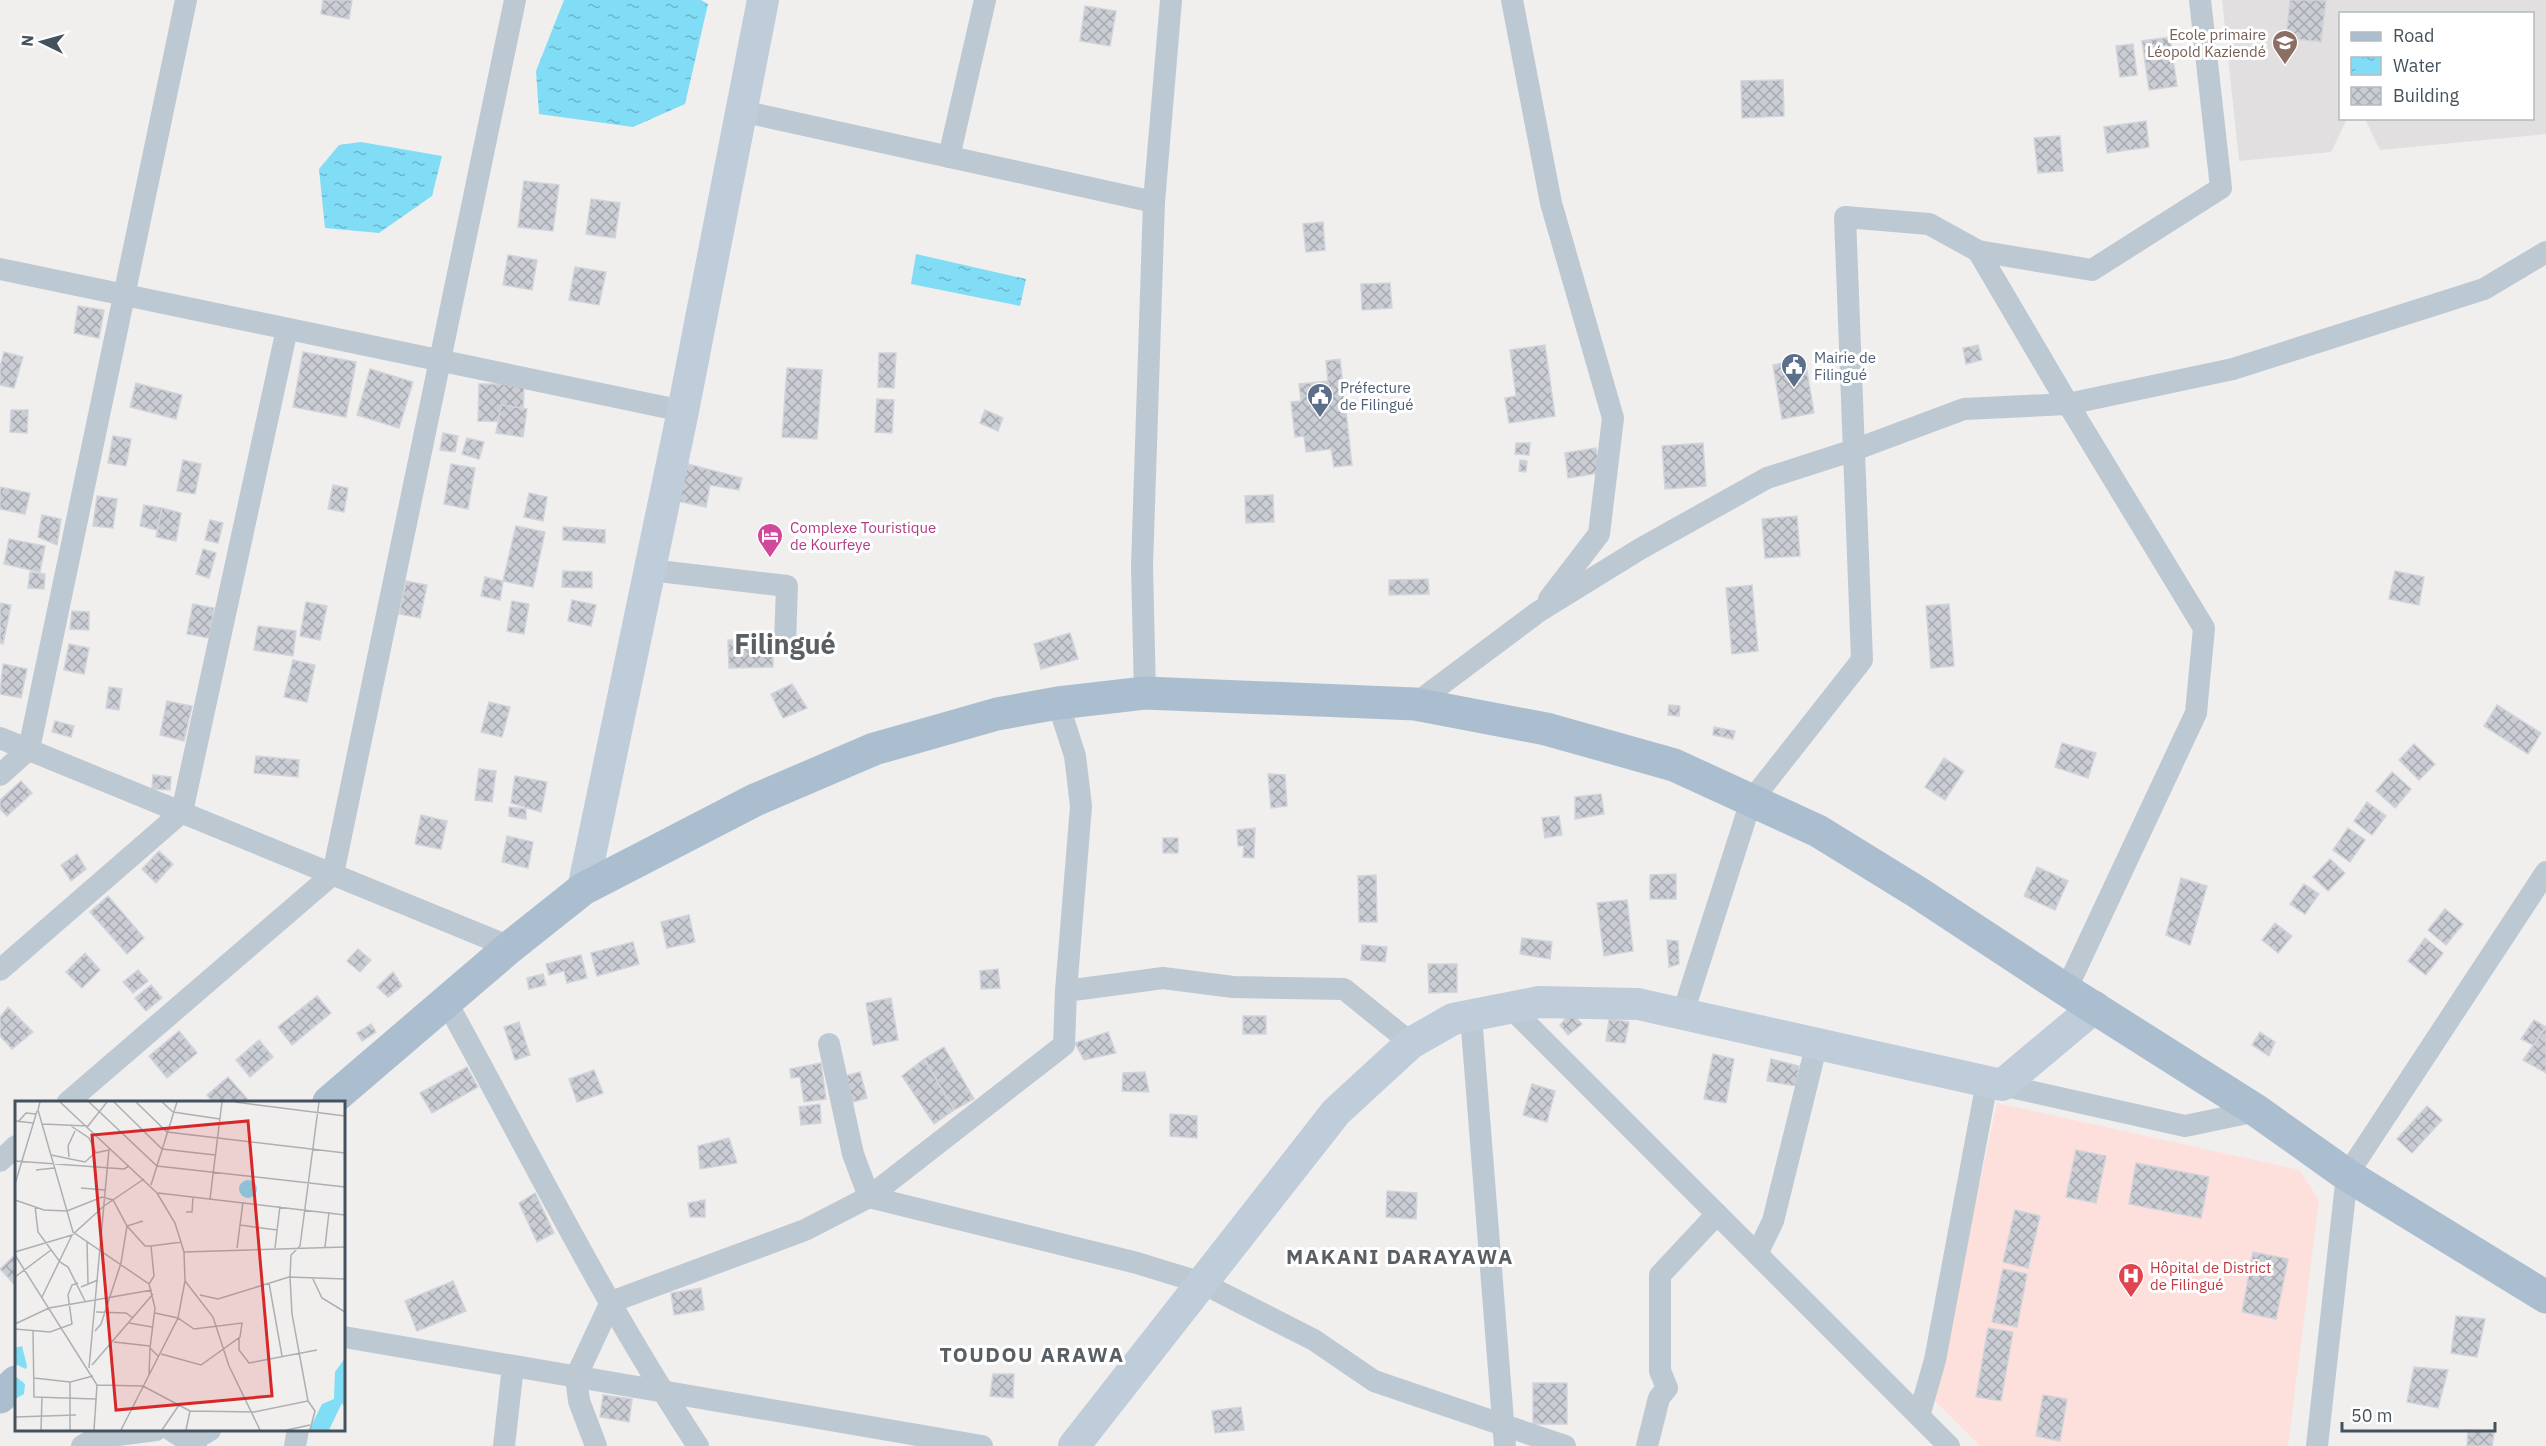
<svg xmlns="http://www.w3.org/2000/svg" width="2546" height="1446" viewBox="0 0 2546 1446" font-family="'IBM Plex Sans',sans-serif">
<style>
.education{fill:#e2dfe0}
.medical{fill:#fddfdc}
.water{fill:url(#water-ripples)}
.building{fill:url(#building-cross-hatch);stroke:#d2d4db;stroke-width:1.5}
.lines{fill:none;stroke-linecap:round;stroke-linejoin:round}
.street{stroke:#bdc9d2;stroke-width:22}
.secondary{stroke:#bfccd9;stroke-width:32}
.primary{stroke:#abbed0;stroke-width:33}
.labels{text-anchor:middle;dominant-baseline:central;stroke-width:6;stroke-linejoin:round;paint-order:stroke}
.education-label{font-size:15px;fill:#785e54;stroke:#fff;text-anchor:end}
.service-label{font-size:15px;fill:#4e5e75;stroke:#fff;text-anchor:start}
.hotel-label{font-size:15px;fill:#b23c85;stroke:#fff;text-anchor:start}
.health-label{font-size:15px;fill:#be3a42;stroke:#fff;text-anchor:start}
.district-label{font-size:21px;font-weight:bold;letter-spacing:1.5px;fill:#5a5f64;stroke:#fff}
.town-label{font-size:27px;font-weight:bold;fill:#5a5f64;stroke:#fff}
.inset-road{fill:none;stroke:#acb0b4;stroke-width:1.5}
.view{fill:#d62828;fill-opacity:0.15;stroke:#d62828;stroke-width:3}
.inset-edge{fill:none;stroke:#44525e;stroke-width:3}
</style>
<defs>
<pattern id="water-ripples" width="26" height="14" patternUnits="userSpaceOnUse" patternTransform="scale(1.5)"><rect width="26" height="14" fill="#81ddf5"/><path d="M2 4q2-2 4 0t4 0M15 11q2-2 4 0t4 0" fill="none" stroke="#6bb6ca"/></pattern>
<pattern id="building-cross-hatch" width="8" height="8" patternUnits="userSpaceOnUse" patternTransform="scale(1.5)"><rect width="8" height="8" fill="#cacdd4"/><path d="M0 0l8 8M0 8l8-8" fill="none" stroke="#a6a9af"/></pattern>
</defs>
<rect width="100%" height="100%" fill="#f1eeee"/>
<!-- education -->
<path class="education" d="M2222,0H2546V134L2380,150L2365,119L2532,118V14H2340V118L2347,119L2331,152L2239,161Z"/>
<!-- medical -->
<path class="medical" d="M1997,1103L2299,1170L2319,1200L2288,1446H1980L1933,1399Z"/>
<!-- water -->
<g class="water">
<path d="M564,0H701L708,4L685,104L633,127L539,114L536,71Z"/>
<path d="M361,142L442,156L432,196L379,233L325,228L319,169L339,145Z"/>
<path d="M916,254L1026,279L1020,306L911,284Z"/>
</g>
<!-- building -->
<g class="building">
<path d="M323,0H352L349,19L321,14Z"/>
<path d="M2290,0H2326L2321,42L2286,38Z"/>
<path d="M1085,6L1116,11L1110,46L1080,41Z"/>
<path d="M2170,37L2177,86L2149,90L2142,41Z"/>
<path d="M2133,44L2137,75L2120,77L2116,46Z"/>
<path d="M1783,80L1784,116L1742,118L1741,81Z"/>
<path d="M2146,121L2149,147L2107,153L2104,127Z"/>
<path d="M2060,136L2063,171L2038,173L2034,138Z"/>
<path d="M524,181L559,185L553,231L518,227Z"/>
<path d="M591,199L620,203L615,238L586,234Z"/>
<path d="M1323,222L1325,250L1306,252L1303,224Z"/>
<path d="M508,255L537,260L532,290L503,285Z"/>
<path d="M575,267L606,272L599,305L569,300Z"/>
<path d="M1390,283L1392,308L1362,310L1361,284Z"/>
<path d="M78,306L104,310L99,338L74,333Z"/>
<path d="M1545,345L1555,416L1509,423L1505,398L1516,396L1510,350Z"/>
<path d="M1978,345L1982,360L1966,364L1963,348Z"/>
<path d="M4,352L23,357L14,388L0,385V367Z"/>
<path d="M303,352L356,362L346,417L293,407Z"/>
<path d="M879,353H896L894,388L878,387Z"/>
<path d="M1340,359L1352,465L1334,467L1331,449L1306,452L1304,436L1295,437L1291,402L1301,401L1299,384L1328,381L1326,361Z"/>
<path d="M1805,359L1814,413L1782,419L1773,365Z"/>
<path d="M787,368L822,370L817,439L782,437Z"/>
<path d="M370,369L413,382L399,428L357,415Z"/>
<path d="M136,383L182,395L176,419L130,407Z"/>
<path d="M479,384H524L523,422L478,421Z"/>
<path d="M877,399L894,400L892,433L875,432Z"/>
<path d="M501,405L527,409L523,437L496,433Z"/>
<path d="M11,410H28L27,433L10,432Z"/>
<path d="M985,410L1003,418L998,431L980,423Z"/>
<path d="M443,433L458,436L455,452L440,450Z"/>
<path d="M113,436L131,439L126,466L108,463Z"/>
<path d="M467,438L484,442L479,459L462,454Z"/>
<path d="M1516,443H1530L1529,455L1515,454Z"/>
<path d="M1703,443L1706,486L1665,489L1662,446Z"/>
<path d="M1596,448L1600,473L1568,478L1565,453Z"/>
<path d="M183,460L201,464L195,494L177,491Z"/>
<path d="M1520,460L1527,461L1526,472L1519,471Z"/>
<path d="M451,464L475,468L468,509L444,504Z"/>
<path d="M688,464L742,478L739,490L710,485L706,507L677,501Z"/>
<path d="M333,485L348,488L344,512L328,509Z"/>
<path d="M0,487L30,493L25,514L0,509Z"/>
<path d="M529,493L547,497L543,521L524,517Z"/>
<path d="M1273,495L1274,522L1246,523L1245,496Z"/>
<path d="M97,496L117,499L113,528L93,526Z"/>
<path d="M144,505L162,508L157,530L140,526Z"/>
<path d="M162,508L181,513L176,541L156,537Z"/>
<path d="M42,515L61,519L57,545L38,537Z"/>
<path d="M1797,516L1800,556L1765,558L1762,519Z"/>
<path d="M210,520L223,523L218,543L205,540Z"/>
<path d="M516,526L545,532L533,587L503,581Z"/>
<path d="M563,527L605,530V543L563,540Z"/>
<path d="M9,539L45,546L40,572L4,564Z"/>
<path d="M203,549L216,553L209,578L196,574Z"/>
<path d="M563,571L592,572V588L562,587Z"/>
<path d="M2395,571L2424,577L2419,605L2389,599Z"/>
<path d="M30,572L45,574L44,589L28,588Z"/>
<path d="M485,577L503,581L500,600L481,596Z"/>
<path d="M1428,579L1429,594L1389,595V580Z"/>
<path d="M406,581L427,585L420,618L399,614Z"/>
<path d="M1752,585L1758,651L1732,654L1726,588Z"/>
<path d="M572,600L596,605L591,626L568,621Z"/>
<path d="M512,601L529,604L524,634L507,631Z"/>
<path d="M306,602L327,606L320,640L300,636Z"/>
<path d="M0,603L11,605L3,644L0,643Z"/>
<path d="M193,604L214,608L209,638L187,634Z"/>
<path d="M1949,604L1954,666L1931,668L1926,606Z"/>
<path d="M72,611L89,612V630L70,629Z"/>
<path d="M258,626L296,631L293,656L254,650Z"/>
<path d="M1070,633L1078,659L1041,669L1034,644Z"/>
<path d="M728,640H773V667L729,668Z"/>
<path d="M69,644L89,648L84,674L64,670Z"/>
<path d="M293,660L315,665L307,702L284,697Z"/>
<path d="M3,664L27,669L21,698L0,694Z"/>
<path d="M792,684L807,708L783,718L771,694Z"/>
<path d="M109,687L122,689L119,710L106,708Z"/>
<path d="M167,701L192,706L184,741L160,735Z"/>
<path d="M489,702L510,707L502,737L481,732Z"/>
<path d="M1669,705L1680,706L1679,716L1668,715Z"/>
<path d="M2497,705L2541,733L2528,754L2484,726Z"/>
<path d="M55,721L74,726L71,737L52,732Z"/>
<path d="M1714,727L1735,731L1733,739L1713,735Z"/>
<path d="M2062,743L2096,753L2088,778L2055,767Z"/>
<path d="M2414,744L2435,764L2419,780L2399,760Z"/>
<path d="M256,756L299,760L298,777L254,773Z"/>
<path d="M1944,758L1964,771L1945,800L1925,787Z"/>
<path d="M479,769L496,771L492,802L475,800Z"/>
<path d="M2392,772L2411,789L2395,808L2376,791Z"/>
<path d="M1268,774L1285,775L1287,806L1271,808Z"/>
<path d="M153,775L171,777L170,790L152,789Z"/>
<path d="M515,776L547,782L541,812L511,803Z"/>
<path d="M21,781L32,793L7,816L0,809V800Z"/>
<path d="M1601,794L1604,814L1575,819V797Z"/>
<path d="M2367,802L2386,816L2372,835L2354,821Z"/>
<path d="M509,807L526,809V819L509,816Z"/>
<path d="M421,815L447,821L441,849L415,844Z"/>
<path d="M1559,816L1562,835L1545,838L1542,818Z"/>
<path d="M1255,828L1254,858L1243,857L1244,846H1238L1237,830Z"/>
<path d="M2348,828L2365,840L2350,862L2333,850Z"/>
<path d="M507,836L533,842L528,868L502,862Z"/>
<rect x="1163" y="838" width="15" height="15"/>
<path d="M159,851L173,864L156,883L142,869Z"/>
<path d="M77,854L86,869L71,881L61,865Z"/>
<path d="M2330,859L2345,873L2328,891L2313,877Z"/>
<path d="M2037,867L2068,881L2055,910L2024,896Z"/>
<path d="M1676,874V899H1650V875Z"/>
<path d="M1376,875L1377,922H1359L1358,876Z"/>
<path d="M2181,878L2207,886L2190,945L2166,935Z"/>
<path d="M2304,884L2319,894L2305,914L2290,904Z"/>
<path d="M108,896L144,938L127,954L90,912Z"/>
<path d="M1627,900L1633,951L1604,956L1597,903Z"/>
<path d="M2445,909L2463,924L2446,945L2428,930Z"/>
<path d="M689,915L695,942L667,948L661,922Z"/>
<path d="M2275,923L2292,936L2278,953L2262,940Z"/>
<path d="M1522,938L1552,942L1550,959L1520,954Z"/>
<path d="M2425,938L2443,953L2426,975L2408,961Z"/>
<path d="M1667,940L1678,941L1679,964L1669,967Z"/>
<path d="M633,942L639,964L597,976L591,953Z"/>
<path d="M1362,945L1387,947L1385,962L1361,960Z"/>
<path d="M358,949L371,960L360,972L347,961Z"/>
<path d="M85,953L100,970L82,988L66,972Z"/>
<path d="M581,955L587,978L567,983L564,971L549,975L546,964Z"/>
<path d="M1428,964H1457V992L1429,993Z"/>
<path d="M998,969L1000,988L981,989L980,971Z"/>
<path d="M138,970L148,981L133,993L123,982Z"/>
<path d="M393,972L402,986L388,997L377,987Z"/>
<path d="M543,974L546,985L529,989L527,978Z"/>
<path d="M151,985L162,998L146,1011L135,998Z"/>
<path d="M317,996L331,1013L292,1045L278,1027Z"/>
<path d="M891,998L898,1040L873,1045L866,1003Z"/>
<path d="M8,1007L33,1032L12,1049L0,1036V1017Z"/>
<path d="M1571,1013L1582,1024L1568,1035L1560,1025Z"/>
<rect x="1243" y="1016" width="23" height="18"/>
<path d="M1609,1019L1629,1022L1625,1043L1606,1041Z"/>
<path d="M2534,1020L2546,1027L2533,1045L2521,1039Z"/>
<path d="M519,1022L530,1055L515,1060L504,1027Z"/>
<path d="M371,1024L376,1032L362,1041L357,1033Z"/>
<path d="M2546,1027V1073L2523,1060Z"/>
<path d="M179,1031L197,1053L167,1078L149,1056Z"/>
<path d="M1108,1032L1116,1053L1084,1060L1075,1043Z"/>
<path d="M2260,1032L2275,1042L2269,1056L2252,1045Z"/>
<path d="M259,1040L273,1057L250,1077L236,1060Z"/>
<path d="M944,1047L974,1099L954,1110L924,1059Z"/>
<path d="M1713,1054L1734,1059L1726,1103L1704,1099Z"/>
<path d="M924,1059L954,1110L934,1124L902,1076Z"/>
<path d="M1771,1059L1799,1066L1796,1086L1767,1081Z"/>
<path d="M821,1063L826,1099L804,1102L800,1077L791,1078L790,1069Z"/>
<path d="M467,1067L478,1087L432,1113L420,1093Z"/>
<path d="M594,1070L603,1093L577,1102L569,1079Z"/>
<path d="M860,1072L867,1098L853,1102L845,1076Z"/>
<path d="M1145,1072L1149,1092L1122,1091L1123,1073Z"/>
<path d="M228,1077L250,1102H213L207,1095Z"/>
<path d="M1532,1084L1555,1091L1547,1122L1523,1115Z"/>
<path d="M820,1104L821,1123L801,1125L799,1107Z"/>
<path d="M2427,1106L2442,1120L2412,1153L2397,1139Z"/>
<path d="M1170,1114L1197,1116V1138L1170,1136Z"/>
<path d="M729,1138L737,1163L700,1169L698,1146Z"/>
<path d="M2076,1150L2106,1156L2096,1203L2066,1197Z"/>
<path d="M2136,1163L2209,1177L2201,1218L2129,1204Z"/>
<path d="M1387,1191L1417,1193L1416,1219L1386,1217Z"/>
<path d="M535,1193L554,1233L537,1242L519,1203Z"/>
<path d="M705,1200V1217H690L688,1203Z"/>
<path d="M2015,1210L2040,1216L2028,1268L2003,1262Z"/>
<path d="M2253,1252L2288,1259L2276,1319L2242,1312Z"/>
<path d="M16,1254V1282L14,1284L0,1269Z"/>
<path d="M2003,1269L2027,1274L2017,1327L1992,1322Z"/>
<path d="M453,1281L466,1311L417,1331L405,1301Z"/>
<path d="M701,1288L704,1310L674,1315L671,1293Z"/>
<path d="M2456,1316L2485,1319L2477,1357L2451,1353Z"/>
<path d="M1988,1328L2013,1332L2001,1401L1976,1397Z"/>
<path d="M2414,1367L2448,1370L2438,1408L2407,1402Z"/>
<path d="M993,1374H1014L1013,1398L990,1396Z"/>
<rect x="1533" y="1383" width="34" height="41"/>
<path d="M603,1395L632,1399L629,1422L600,1417Z"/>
<path d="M2043,1395L2067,1399L2060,1441L2036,1436Z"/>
<path d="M1241,1407L1244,1430L1215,1433L1212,1411Z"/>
<path d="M2468,1430L2494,1433L2492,1446H2467Z"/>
</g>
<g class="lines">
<!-- street -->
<g class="street">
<path d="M1512,0L1551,203L1613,418L1599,534L1549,599"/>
<path d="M741,111L1154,202"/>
<path d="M949,157L985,0"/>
<path d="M1978,251L2092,270L2221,188L2200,0"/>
<path d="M0,269L683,411"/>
<path d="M650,570L787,586L785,643"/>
<path d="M1145,693L1142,566L1154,202L1171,0"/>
<path d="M1058,703L1075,756L1081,806L1066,991"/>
<path d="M1415,704L1538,612L1640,549L1767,478L1854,450L1964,409L2068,404L2233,369L2484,289L2546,252"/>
<path d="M0,738L510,947"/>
<path d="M0,775L29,749L186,0"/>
<path d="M0,970L182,812L287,329"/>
<path d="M446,1001C528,1150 604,1304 698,1446"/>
<path d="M1511,1008L1949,1446"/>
<path d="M1683,1013L1751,801L1862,660L1845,217L1929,224L1978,251L2068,404L2204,628L2196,713L2066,990"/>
<path d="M1471,1016L1505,1446"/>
<path d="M829,1044L853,1154L869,1197L1137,1263L1202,1283L1314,1340L1374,1381L1565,1446"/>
<path d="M2002,1085L2185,1126L2257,1111"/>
<path d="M68,1102L333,874L515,0"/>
<path d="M0,1161L16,1146"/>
<path d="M1757,1254L1773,1221L1817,1043"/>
<path d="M344,1337L982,1446"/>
<path d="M1919,1416L1935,1360L1987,1082"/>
<path d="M171,1430L196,1446"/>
<path d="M190,1442L210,1430"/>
<path d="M82,1446L95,1438L156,1430"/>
<path d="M295,1446L298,1430"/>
<path d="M504,1446L513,1366"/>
<path d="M596,1446L579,1401L576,1377L611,1302L805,1230L869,1197L1064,1045L1066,991L1163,978L1233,987L1344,989L1411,1043"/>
<path d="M1647,1446L1659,1398L1667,1388L1660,1371V1275L1717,1214"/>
<path d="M2317,1446L2347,1175L2546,872"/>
</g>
<!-- secondary -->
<g class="secondary">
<path d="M583,889L683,411L763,0"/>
<path d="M1074,1446L1336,1112L1411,1043L1453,1019L1539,1002L1638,1004L2002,1085L2095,1007"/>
</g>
<!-- primary -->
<g class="primary">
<path d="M329,1102L510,947L583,889L755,800L874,749L997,714L1058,703L1145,693L1415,704L1546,729L1674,765L1818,831L1917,892L2066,990L2257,1111L2347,1175L2546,1297"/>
<path d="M0,1397L16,1382"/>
</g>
</g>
<!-- icons -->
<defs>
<symbol id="school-pin" viewBox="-11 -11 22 30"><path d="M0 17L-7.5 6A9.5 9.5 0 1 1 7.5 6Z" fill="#8d6e63" stroke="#fff"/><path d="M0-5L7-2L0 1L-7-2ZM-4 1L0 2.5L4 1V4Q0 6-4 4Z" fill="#fff"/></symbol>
<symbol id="civic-pin" viewBox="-11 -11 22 30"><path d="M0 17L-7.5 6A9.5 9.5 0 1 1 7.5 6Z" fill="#5c6f8a" stroke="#fff"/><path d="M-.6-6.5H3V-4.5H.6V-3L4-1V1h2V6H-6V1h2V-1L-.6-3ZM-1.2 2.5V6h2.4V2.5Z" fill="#fff"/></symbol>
<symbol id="hotel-pin" viewBox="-11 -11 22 30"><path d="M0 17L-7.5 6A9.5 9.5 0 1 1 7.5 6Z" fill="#d1479c" stroke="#fff"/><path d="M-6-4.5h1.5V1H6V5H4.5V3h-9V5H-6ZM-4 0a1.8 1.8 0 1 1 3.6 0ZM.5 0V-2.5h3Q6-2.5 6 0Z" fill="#fff"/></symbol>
<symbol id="hospital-pin" viewBox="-11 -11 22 30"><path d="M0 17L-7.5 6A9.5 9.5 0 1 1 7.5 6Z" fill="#e0444e" stroke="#fff"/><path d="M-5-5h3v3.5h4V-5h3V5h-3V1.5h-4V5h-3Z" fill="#fff"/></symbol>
</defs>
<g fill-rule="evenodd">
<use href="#school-pin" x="2270" y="28" width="30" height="40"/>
<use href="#civic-pin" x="1779" y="351" width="30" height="40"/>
<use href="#civic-pin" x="1305" y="381" width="30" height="40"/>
<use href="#hotel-pin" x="755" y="521" width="30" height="40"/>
<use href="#hospital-pin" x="2116" y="1261" width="30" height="40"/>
</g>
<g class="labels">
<!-- education labels -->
<g class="education-label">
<text x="2266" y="34">Ecole primaire<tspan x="2266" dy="17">Léopold Kaziendé</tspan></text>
</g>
<!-- service labels -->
<g class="service-label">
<text x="1814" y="357">Mairie de<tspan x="1814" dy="17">Filingué</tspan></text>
<text x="1340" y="387">Préfecture<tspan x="1340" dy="17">de Filingué</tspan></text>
</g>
<!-- hotel labels -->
<g class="hotel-label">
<text x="790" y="527">Complexe Touristique<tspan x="790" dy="17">de Kourfeye</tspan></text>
</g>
<!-- health labels -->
<g class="health-label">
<text x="2150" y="1267">Hôpital de District<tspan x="2150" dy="17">de Filingué</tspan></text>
</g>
<!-- district labels -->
<g class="district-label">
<text x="1400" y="1256">MAKANI DARAYAWA</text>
<text x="1032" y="1354">TOUDOU ARAWA</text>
</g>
<!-- town labels -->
<g class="town-label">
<text x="785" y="643">Filingué</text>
</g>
</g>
<!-- overview -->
<g transform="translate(15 1101)">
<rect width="330" height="330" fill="#f1eeee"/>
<path d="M224 88a9 9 0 1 1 18 0a9 9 0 1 1-18 0ZM7,245L12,265L11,268L0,263V247ZM330,257V308L327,302L314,329H294L307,303L319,298L320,271ZM0,275L10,283L9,293L0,298Z" fill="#81ddf5"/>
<path class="inset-road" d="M25,1L23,9L58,131L134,183L140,207L135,247L143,255M45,1L142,92L160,122L169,151L170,180L163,217L106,329M74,1L142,65L330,86M99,1L147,48L200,54M121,1L152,31L330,52M147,1L158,11L205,18M220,1L330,15M0,20L18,22M3,21L11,12L21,13M27,23L73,25L92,1M56,25L74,37L81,52M36,54L70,61L80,52L94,49M54,56L53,45L60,30M0,60L109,68L114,65M21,69L39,67M0,83L22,10M136,84L162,1M66,87L90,89M143,92L330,114M195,98L207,1M0,99L29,109L52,110L87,96L98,99L112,125L130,145H136L139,175L134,183M20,105L23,131L45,161L53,166L70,200M171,111H177L178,96M225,124L262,129M72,140L73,183M136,145L167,141M310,146L314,111M222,147L228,101M260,147L265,105M0,151L57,134L89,105L129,78M169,151L330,146M0,154L82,284L128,285L175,310L239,311L293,300L277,213L275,176L276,154L285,145L304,1M0,176L36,149M297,176L307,197L330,211M170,180L198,216L214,265L245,329M254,182L267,255M66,186L83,179M185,194L203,198L274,176L330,178M27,196L57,134M81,211L111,212L118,217M140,212L163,217L179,228L227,222L225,236L186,264L146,253M114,222L137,226M0,223L34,207L137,189M0,228L35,231L57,223L53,194L57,184L63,182M18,229L19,296L81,298M80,230L86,223L106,162L112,125L128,120M224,237V249L234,262L302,249M99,241L135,245M77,264L138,193M74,267L94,48M134,274L135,247M19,277L55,281M293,300L300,310L295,329M0,316L61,314M26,329L27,296M55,329V281L78,275M79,329L82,284M147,329L164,304M171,329L175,310M272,329L295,324"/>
<path class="view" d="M233,20L257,295L101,309L77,34Z"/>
<rect width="330" height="330" class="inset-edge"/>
</g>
<!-- legend -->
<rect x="2339" y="12" width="195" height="108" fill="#ffffff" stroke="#b4babf" stroke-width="1.5"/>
<rect x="2351" y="32" width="30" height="9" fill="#abbed0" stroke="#b4babf" stroke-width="1.5"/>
<text x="2393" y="42" font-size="18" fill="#44525e">Road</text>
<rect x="2351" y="57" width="30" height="18" fill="url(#water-ripples)" stroke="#b4babf" stroke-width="1.5"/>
<text x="2393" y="72" font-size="18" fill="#44525e">Water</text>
<rect x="2351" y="87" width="30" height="18" fill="url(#building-cross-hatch)" stroke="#b4babf" stroke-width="1.5"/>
<text x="2393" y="102" font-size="18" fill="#44525e">Building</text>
<!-- north arrow -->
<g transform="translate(42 42) rotate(275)" stroke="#ffffff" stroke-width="4.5" paint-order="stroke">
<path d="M0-4.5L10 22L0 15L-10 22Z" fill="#44525e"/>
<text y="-9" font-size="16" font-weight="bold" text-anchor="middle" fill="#44525e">N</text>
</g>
<!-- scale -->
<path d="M2342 1422v9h153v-9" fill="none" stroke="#44525e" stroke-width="3"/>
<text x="2351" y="1422" font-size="18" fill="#44525e" stroke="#ffffff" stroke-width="4.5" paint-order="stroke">50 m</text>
</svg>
